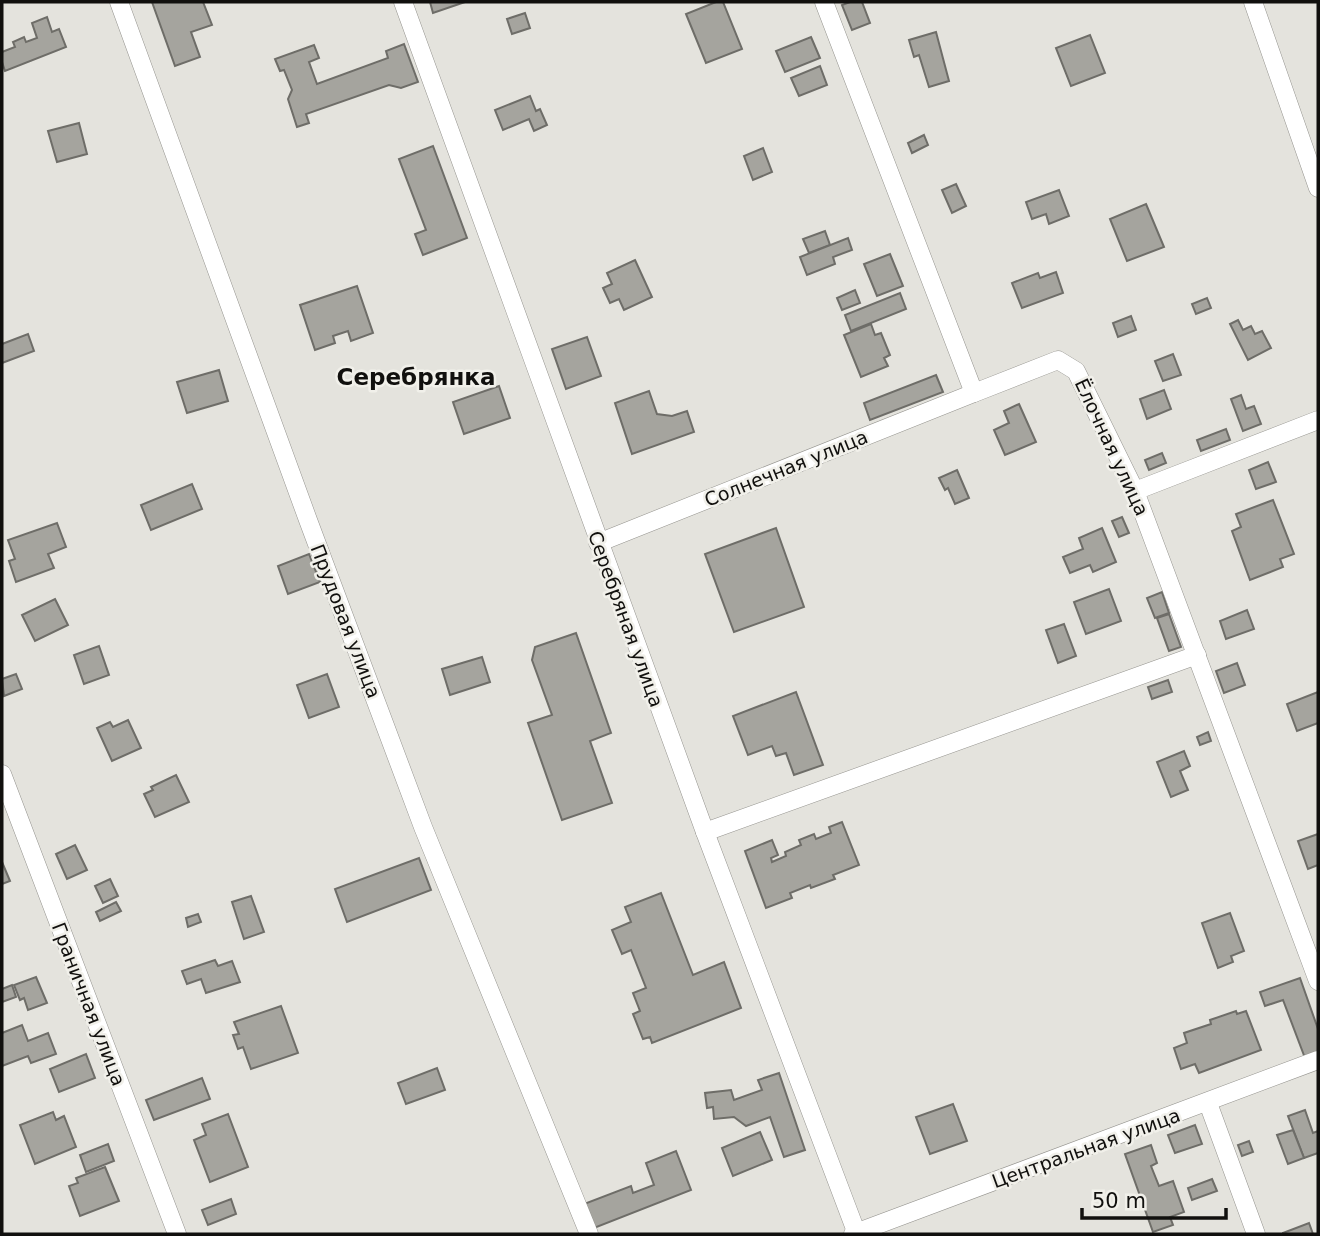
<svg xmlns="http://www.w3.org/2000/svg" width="1320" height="1236" viewBox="0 0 1320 1236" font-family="'DejaVu Sans',sans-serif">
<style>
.building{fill:#a5a49e;stroke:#6e6d68;stroke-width:2}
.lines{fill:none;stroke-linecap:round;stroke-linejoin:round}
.street-casing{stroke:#95948f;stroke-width:19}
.street{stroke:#fff;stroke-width:18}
.labels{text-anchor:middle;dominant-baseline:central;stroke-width:5;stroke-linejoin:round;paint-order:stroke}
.street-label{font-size:19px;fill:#11100e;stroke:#f1f0ea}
.quarter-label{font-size:23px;font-weight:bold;fill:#11100e;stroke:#f1f0ea}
</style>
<rect width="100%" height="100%" fill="#e4e3dd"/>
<!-- building -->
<g class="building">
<path d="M152,2H203L212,25L191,32L200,57L175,66Z"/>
<path d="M430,2H465L433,13Z"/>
<path d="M716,2H723L742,49L706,63L686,14Z"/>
<path d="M850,2H862L870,23L852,30L842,5Z"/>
<path d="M525,13L530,28L512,34L507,19Z"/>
<path d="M47,17L52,32L59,29L66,47L5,71L2,62V52L15,47L13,42L24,37L26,42L37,38L32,23Z"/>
<path d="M936,32L949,81L929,87L919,55L914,57L909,40Z"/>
<path d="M1090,35L1105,73L1071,86L1056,48Z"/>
<path d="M811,37L820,58L785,72L776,51Z"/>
<path d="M404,44L418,82L401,88L389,85L306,114L309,123L297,127L288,99L292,90L284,70L280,71L275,59L314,45L319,58L309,62L317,84L388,58L386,51Z"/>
<path d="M820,66L827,85L799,96L791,78Z"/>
<path d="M530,96L536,111L540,109L547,125L534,131L529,119L503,130L495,110Z"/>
<path d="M79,123L87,154L57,162L48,131Z"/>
<path d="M924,135L928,145L912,153L908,143Z"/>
<path d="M433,146L467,238L423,255L415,234L426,230L399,159Z"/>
<path d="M763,148L772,172L753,180L744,156Z"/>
<path d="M956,184L966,206L952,213L942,190Z"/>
<path d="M1059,190L1069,216L1049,224L1046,214L1032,219L1026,202Z"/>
<path d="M1146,204L1164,247L1127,261L1110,219Z"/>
<path d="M825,231L830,245L809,253L803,239Z"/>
<path d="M848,238L852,250L833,257L835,264L807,275L800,257Z"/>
<path d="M890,254L903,286L877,296L864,264Z"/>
<path d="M635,260L652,297L624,310L619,299L610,303L603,288L612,284L607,273Z"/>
<path d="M1056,272L1063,293L1022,308L1012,283L1038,273L1040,278Z"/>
<path d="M357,286L373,333L351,341L348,331L333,336L335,343L315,350L300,305Z"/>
<path d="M855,290L860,303L842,310L837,298Z"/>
<path d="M900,293L906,309L851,331L845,315Z"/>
<path d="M1207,298L1211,308L1196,314L1192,304Z"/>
<path d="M1131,316L1136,330L1118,337L1113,323Z"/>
<path d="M1238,320L1243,330L1251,326L1255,334L1262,331L1271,348L1248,360L1230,324Z"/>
<path d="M871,324L875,335L881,333L890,355L884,358L888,366L861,377L844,335Z"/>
<path d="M28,334L34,351L2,363V344Z"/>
<path d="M587,337L601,376L566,389L552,349Z"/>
<path d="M1173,354L1181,375L1163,381L1155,361Z"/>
<path d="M219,370L228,401L187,413L177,382Z"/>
<path d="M936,375L943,392L870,420L864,403Z"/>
<path d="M499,386L510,418L464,434L453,402Z"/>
<path d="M1164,390L1171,409L1147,419L1140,399Z"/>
<path d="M649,391L657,414L672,416L687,411L694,432L632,454L615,403Z"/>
<path d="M1241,395L1246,409L1254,406L1261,424L1243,431L1231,399Z"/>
<path d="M1019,404L1036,442L1005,455L994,430L1009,423L1004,411Z"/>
<path d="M1226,429L1230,440L1201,451L1197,440Z"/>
<path d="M1162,453L1166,463L1149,470L1145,460Z"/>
<path d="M1268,462L1276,482L1256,489L1249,470Z"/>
<path d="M957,470L969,498L955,504L948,488L945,490L939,478Z"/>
<path d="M192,484L202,509L151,530L141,505Z"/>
<path d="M1273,500L1294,554L1280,559L1283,567L1250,580L1232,531L1241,527L1236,514Z"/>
<path d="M1122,517L1129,533L1119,537L1112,521Z"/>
<path d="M57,523L66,547L48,554L54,568L16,582L9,561L15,559L8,540Z"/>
<path d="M776,528L804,607L734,632L705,554Z"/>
<path d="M1102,528L1116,562L1093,572L1090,565L1070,573L1063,557L1083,549L1079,538Z"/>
<path d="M309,554L320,582L288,594L278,566Z"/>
<path d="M1109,589L1121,621L1086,634L1074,602Z"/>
<path d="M1162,592L1169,613L1155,618L1147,598Z"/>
<path d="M55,599L68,625L35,641L22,615Z"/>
<path d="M1247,610L1254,629L1226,639L1220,621Z"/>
<path d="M1169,614L1181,647L1169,651L1157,618Z"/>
<path d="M1064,624L1076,656L1058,663L1046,630Z"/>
<path d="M576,633L611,733L590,741L612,803L562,820L528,723L552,715L532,660L535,647Z"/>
<path d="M99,646L109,675L84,684L74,655Z"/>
<path d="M482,657L490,682L450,695L442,669Z"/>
<path d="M1237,663L1245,685L1224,693L1216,671Z"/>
<path d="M16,674L22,689L4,696L2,679Z"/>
<path d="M327,674L339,707L309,718L297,685Z"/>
<path d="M1168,680L1172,692L1152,699L1148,687Z"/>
<path d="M796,692L823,765L794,775L786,753L776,756L772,746L748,755L733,716Z"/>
<path d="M1318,692V723L1297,731L1287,704Z"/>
<path d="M128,720L141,748L112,761L97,728L110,722L113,727Z"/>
<path d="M1208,732L1211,741L1200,745L1197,737Z"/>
<path d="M1184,751L1190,766L1180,771L1188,790L1171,797L1157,762Z"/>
<path d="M176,775L189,802L155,817L144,794L153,790L151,787Z"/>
<path d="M842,822L859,865L833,875L835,879L811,888L810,885L790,893L792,898L766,908L745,851L772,840L778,855L771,858L772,862L786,856L785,852L801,845L799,840L814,834L816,839L831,833L829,827Z"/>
<path d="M1318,834V865L1308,869L1298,841Z"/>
<path d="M75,845L87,870L67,879L56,854Z"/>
<path d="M419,858L431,890L347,922L335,889Z"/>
<path d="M2,862L10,881L2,884Z"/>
<path d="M110,879L118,896L103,903L95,886Z"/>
<path d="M661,893L693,975L724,962L741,1008L652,1043L650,1037L643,1039L633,1014L640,1011L633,993L646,988L631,950L622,954L612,930L631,922L625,907Z"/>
<path d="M251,896L264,932L244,939L232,902Z"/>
<path d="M116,902L121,911L100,921L96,912Z"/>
<path d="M1230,913L1244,951L1231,956L1233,962L1218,968L1202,923Z"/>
<path d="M198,914L201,922L188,927L186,918Z"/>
<path d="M215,960L218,966L232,961L240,982L206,993L201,979L187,984L182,971Z"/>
<path d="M36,977L47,1003L28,1010L24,998L20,1000L14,985Z"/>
<path d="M1300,978L1318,1029V1053L1305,1058L1283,1000L1265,1006L1260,992Z"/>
<path d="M12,985L16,997L2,1002V989Z"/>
<path d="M281,1006L298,1053L251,1069L243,1047L238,1049L233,1035L239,1034L234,1022Z"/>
<path d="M1236,1011L1237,1014L1246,1011L1261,1050L1199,1073L1195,1064L1181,1069L1174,1048L1187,1043L1184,1033L1211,1024L1210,1020Z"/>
<path d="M22,1025L28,1041L48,1033L56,1054L31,1063L28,1056L2,1066V1033Z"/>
<path d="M86,1054L95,1078L59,1092L50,1069Z"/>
<path d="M437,1068L445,1090L406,1104L398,1083Z"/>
<path d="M779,1073L805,1150L784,1157L770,1117L746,1126L734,1117L714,1119L713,1107L707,1108L705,1093L731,1090L734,1100L762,1090L758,1080Z"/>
<path d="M202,1078L210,1099L154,1120L146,1100Z"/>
<path d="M953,1104L967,1141L930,1154L916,1117Z"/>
<path d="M1305,1110L1313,1133L1318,1131V1153L1304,1158L1288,1116Z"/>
<path d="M53,1112L56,1120L64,1116L76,1147L35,1164L20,1125Z"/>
<path d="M228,1114L248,1167L210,1182L194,1140L206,1135L202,1124Z"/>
<path d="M1195,1125L1202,1144L1175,1153L1168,1135Z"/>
<path d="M1293,1130L1304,1158L1288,1164L1277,1135Z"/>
<path d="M760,1132L772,1160L733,1176L722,1148Z"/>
<path d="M1249,1141L1253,1152L1242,1156L1238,1145Z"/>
<path d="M108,1144L114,1161L86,1172L80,1155Z"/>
<path d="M1151,1145L1157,1163L1151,1166L1159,1186L1173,1181L1184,1212L1170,1217L1173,1225L1153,1232L1125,1154Z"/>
<path d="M676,1151L691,1190L594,1228L584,1204L631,1186L633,1193L654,1185L646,1163Z"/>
<path d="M105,1167L119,1201L80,1216L69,1186L78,1183L76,1178Z"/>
<path d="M1212,1179L1217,1191L1192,1200L1188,1188Z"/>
<path d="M231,1199L236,1214L208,1225L202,1210Z"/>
<path d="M1309,1223L1313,1234H1283V1233Z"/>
</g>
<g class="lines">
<defs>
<g id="street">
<path d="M119,2L308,520L423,827L589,1234"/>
<path d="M403,2L705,832L857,1234"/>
<path d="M824,2L974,393L1058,360L1076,371L1135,491L1318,981"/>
<path d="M1253,2L1318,188"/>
<path d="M1135,491L1318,420"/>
<path d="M598,543L974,393"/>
<path d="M2,774L177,1234"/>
<path d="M705,832L1197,655"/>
<path d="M1208,1103L1256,1234"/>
<path d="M853,1234L1318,1060"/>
</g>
</defs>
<!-- street casing -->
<use href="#street" class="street-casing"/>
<!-- street -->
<use href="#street" class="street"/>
</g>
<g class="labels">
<!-- street labels -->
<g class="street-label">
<text transform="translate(1112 447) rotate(65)">Ёлочная улица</text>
<text transform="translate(786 468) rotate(-22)">Солнечная улица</text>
<text transform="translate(626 619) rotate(70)">Серебряная улица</text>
<text transform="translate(346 621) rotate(69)">Прудовая улица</text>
<text transform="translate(89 1004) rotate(69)">Граничная улица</text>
<text transform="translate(1086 1148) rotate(-20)">Центральная улица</text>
</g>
<!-- quarter labels -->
<g class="quarter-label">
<text x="416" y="377">Серебрянка</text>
</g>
</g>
<!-- border -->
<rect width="1320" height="1236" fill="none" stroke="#11100e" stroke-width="7"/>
<!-- scale -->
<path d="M1082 1208v10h144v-10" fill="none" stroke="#11100e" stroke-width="3.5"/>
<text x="1092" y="1208" font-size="21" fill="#11100e" stroke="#f1f0ea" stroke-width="5" paint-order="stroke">50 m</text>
</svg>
